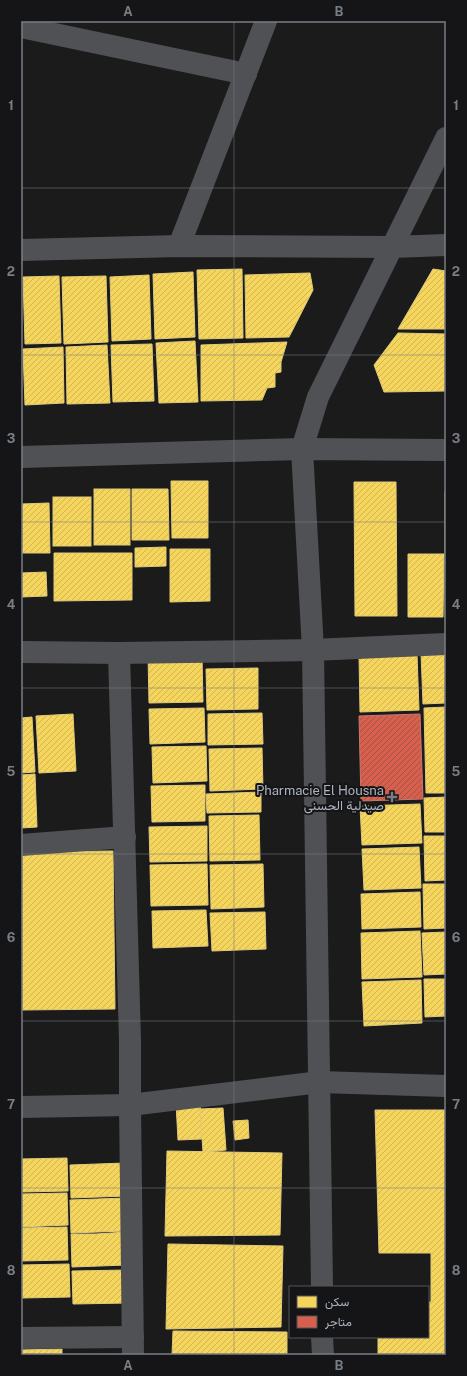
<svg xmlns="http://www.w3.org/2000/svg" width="467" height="1376" viewBox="0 0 467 1376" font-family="'Public Sans',Vazirmatn,sans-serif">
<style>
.homes{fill:url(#homes-hatch);stroke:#e0cb79}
.shops{fill:url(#shops-hatch);stroke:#c9796f}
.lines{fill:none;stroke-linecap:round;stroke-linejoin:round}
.minor{stroke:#4f5154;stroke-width:22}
.grid{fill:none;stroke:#797e85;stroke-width:1;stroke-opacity:0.55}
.poi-dot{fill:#797e85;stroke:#151518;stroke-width:1.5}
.labels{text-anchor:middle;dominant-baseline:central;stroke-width:4;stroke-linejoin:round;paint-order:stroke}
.poi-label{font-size:13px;fill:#abb3bd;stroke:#151518;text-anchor:end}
.neatline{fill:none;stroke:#797e85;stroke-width:1.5}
.grid-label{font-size:13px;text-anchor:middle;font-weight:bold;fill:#797e85}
</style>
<defs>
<pattern id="homes-hatch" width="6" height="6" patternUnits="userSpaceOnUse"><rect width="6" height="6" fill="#f6d55c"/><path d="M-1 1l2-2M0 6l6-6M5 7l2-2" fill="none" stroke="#cfb555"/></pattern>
<pattern id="shops-hatch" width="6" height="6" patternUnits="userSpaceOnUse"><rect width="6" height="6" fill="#d6604d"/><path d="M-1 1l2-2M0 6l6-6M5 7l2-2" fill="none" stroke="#a55347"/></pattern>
</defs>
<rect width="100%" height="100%" fill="#1b1b1c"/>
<!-- homes -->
<g class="homes">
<path d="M242,269L243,338L199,339L197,270Z"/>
<path d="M433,269L446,271V329H398Z"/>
<path d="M193,272L195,337L155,339L153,274Z"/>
<path d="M310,273L313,290L289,337L246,338L245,275Z"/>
<path d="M149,275L151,339L112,341L110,277Z"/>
<path d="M59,276L61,343L25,344L23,277Z"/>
<path d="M106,276L108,342L64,344L62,277Z"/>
<path d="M398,333L446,334V391L384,392L374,365Z"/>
<path d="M195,341L198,402L159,403L156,343Z"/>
<path d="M287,342L281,362V372L275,373V387L267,388L262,400L201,401V345Z"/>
<path d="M152,344L154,401L113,402L111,345Z"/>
<path d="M107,345L110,403L67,404L66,347Z"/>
<path d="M63,347L64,403L25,405L23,349Z"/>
<path d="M171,481H208V538H172Z"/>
<path d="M354,482H396L397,616H355Z"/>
<rect x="94" y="489" width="36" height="56"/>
<path d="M132,489H168L169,540H132Z"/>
<rect x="445" y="492" width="1" height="65"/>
<rect x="53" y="497" width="38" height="49"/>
<path d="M49,503L50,553H21V504Z"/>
<path d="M166,547V566L135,567V548Z"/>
<path d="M170,549H210V601L170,602Z"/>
<path d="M54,553H132V600L54,601Z"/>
<path d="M408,554H444L443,617H408Z"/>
<rect x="445" y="559" width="1" height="58"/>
<path d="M46,572L47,596L21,597V573Z"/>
<path d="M421,653H446V703L423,704Z"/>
<path d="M417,654L419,710L360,712L359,656Z"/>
<path d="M148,656H202L203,702L149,703Z"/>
<path d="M258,668V709L207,710L206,669Z"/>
<path d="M446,707V793H426L424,708Z"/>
<path d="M204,708L205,742L150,744L149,709Z"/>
<path d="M262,713L263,744L208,745V714Z"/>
<path d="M73,714L76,771L39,773L36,716Z"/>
<path d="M32,717L35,772L21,773V718Z"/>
<path d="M206,746L207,781L153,783L152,747Z"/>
<path d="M262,748L263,789L210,791L209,749Z"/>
<path d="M35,774L37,827L21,828V775Z"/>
<path d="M205,785V821L152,822L151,786Z"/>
<path d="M261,792V812L207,813L206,794Z"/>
<path d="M446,797V832H425L424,798Z"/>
<path d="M420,804L422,843L362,845L360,806Z"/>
<path d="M259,815L260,860L210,861L209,816Z"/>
<path d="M207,826V861L150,862L149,827Z"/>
<path d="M424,836H446V880L425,881Z"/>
<path d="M419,847L421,888L364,890L362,849Z"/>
<path d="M113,851L115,1009L21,1010V852Z"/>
<path d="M207,864L208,905L151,906L150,865Z"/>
<path d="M263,864L264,907L211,909L210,865Z"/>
<path d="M423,884H446V928L424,929Z"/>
<path d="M420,892L421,927L362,929L361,894Z"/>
<path d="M206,910L208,946L153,948L152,911Z"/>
<path d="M265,912L266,949L212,951L210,913Z"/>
<path d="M420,931L422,977L362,979L361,933Z"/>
<path d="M446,932V974L424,975L422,933Z"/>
<path d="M424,979H446V1016L425,1017Z"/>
<path d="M421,980L422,1023L364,1026L362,982Z"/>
<path d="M200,1101L202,1139L178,1140L176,1103Z"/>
<path d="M223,1108L226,1150L203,1152L200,1109Z"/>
<path d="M375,1110H446V1355H378V1337H428V1302H431V1253H379Z"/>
<path d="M248,1120L249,1138L235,1140L233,1121Z"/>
<path d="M167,1151L282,1153L280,1235L165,1236Z"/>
<path d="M67,1158L68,1191L21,1192V1159Z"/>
<path d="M125,1163L126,1196L71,1198L70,1165Z"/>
<path d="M67,1193L68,1225L21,1227V1194Z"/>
<path d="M125,1198L126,1231L71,1233L70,1200Z"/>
<path d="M67,1227L68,1260L21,1261V1228Z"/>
<path d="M126,1232L127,1265L72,1267L71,1234H96Z"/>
<path d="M168,1244L283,1246L281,1327L166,1329Z"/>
<path d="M69,1264L70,1297L21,1298V1265Z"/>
<path d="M127,1270L128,1303L73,1304L72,1271Z"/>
<path d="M173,1331L287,1332V1355H172Z"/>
<path d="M62,1349V1355H21V1350Z"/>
</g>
<!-- shops -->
<path class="shops" d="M420,714L423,799L361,801L359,716Z"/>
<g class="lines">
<!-- minor -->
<g class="minor">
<path d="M21,27L246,74"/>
<path d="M179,246L266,21"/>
<path d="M21,250L179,246L392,247L446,245"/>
<path d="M21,457L302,449L446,450"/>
<path d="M21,652L119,653L313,650L446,644"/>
<path d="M119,653L130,1041V1105L133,1355"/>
<path d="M21,845L125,837"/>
<path d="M21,1107L130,1105L320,1082L446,1086"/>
<path d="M322,1287L313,650L302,449L318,397L446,138"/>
<path d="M322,1337L323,1355"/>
<path d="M21,1338L133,1337"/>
</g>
</g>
<!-- grid -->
<path class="grid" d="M234,21V1355M21,188H446M21,355H446M21,522H446M21,688H446M21,854H446M21,1021H446M21,1188H446"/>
<!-- markers -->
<path class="poi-dot" d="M390 791h4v4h4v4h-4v4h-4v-4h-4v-4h4z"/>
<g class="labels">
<!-- poi labels -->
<g class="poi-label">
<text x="384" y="790">Pharmacie El Housna<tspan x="384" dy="15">صيدلية الحسنى</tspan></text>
</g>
</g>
<!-- border -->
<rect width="467" height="1376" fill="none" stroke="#151518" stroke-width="44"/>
<!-- legend -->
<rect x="289" y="1286" width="140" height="52" fill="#151518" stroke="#51545a"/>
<rect x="297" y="1296" width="20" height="12" fill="#f6d55c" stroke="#51545a"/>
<text x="325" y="1306" font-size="12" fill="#abb3bd">سكن</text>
<rect x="297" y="1316" width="20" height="12" fill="#d6604d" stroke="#51545a"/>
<text x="325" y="1326" font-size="12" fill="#abb3bd">متاجر</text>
<rect x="22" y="22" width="423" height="1332" class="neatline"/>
<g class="grid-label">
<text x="128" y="16">A</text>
<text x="339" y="16">B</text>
<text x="11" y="110">1</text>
<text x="456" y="110">1</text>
<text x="11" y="276">2</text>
<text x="456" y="276">2</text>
<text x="11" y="443">3</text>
<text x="456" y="443">3</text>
<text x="11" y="609">4</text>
<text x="456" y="609">4</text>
<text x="11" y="776">5</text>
<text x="456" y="776">5</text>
<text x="11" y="942">6</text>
<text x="456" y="942">6</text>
<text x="11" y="1109">7</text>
<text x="456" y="1109">7</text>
<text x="11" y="1275">8</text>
<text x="456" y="1275">8</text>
<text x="128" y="1370">A</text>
<text x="339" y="1370">B</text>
</g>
</svg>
